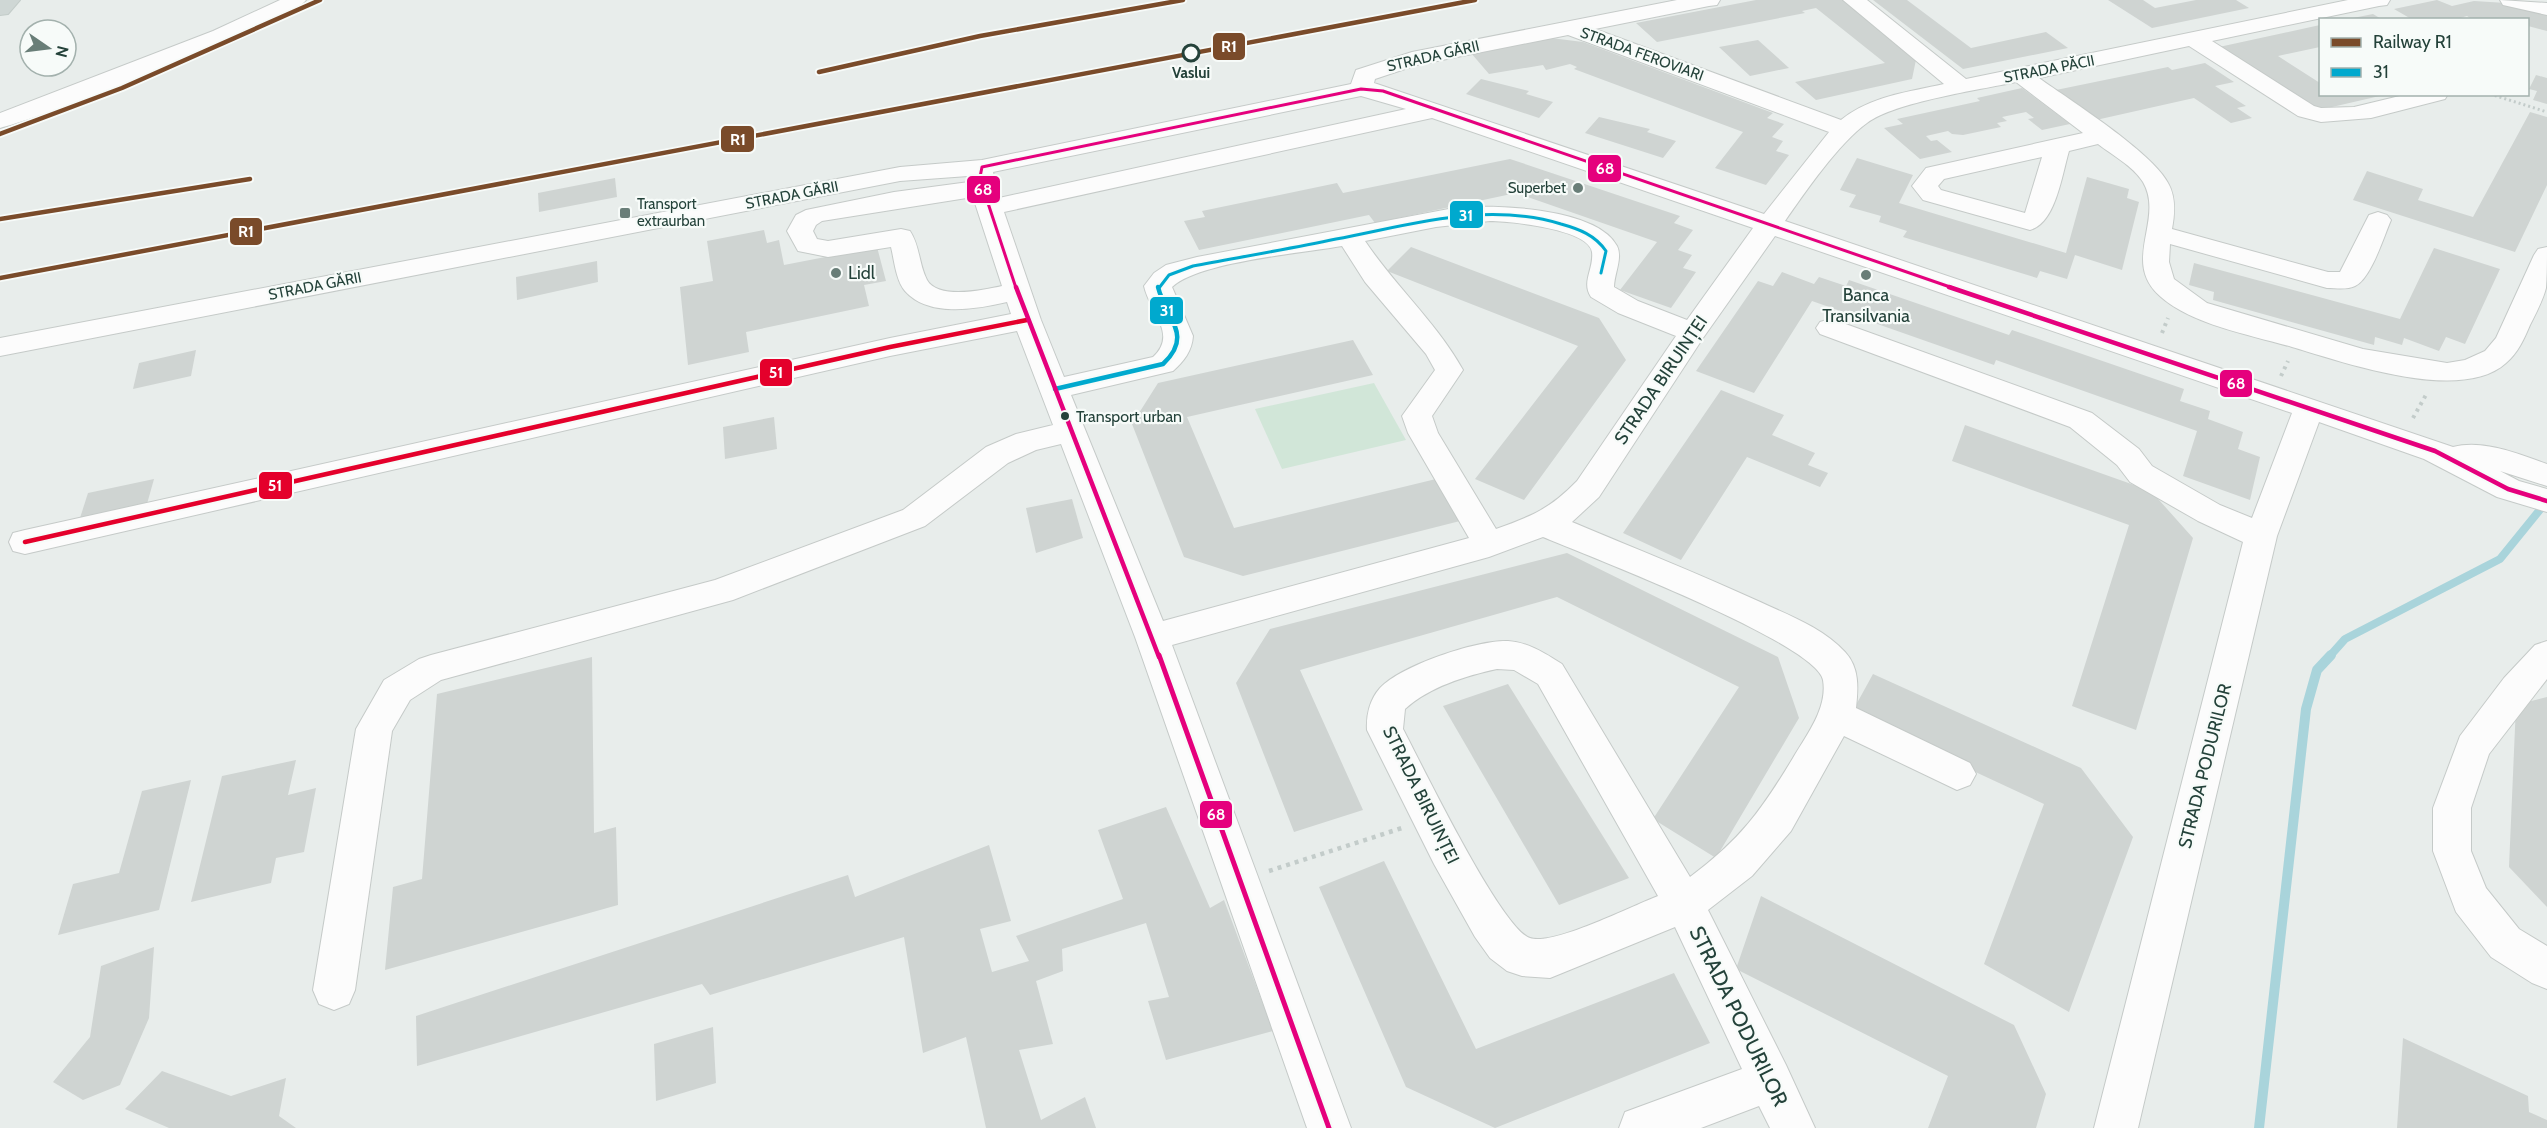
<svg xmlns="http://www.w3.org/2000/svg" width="2547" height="1128" viewBox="0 0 2547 1128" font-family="Cabin,sans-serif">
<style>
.green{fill:#d1e6d8}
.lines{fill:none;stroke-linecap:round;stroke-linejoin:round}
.stream-far1{stroke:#a9d4db;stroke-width:8}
.stream{stroke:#a9d4db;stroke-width:10}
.building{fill:#cfd4d2}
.minor-casing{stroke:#c5cac8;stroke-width:2}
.major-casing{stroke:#c3ccc9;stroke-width:2}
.path-far2{stroke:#c3ccca;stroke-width:3;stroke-dasharray:2 3;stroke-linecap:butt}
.path-far1{stroke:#c3ccca;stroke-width:4;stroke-dasharray:3 4.5;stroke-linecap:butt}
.path{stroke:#c3ccca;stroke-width:4.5;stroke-dasharray:4 5;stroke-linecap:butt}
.minor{fill:#fcfcfc;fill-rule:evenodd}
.major{fill:#cfd7d5;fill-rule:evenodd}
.bus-1-far1-casing{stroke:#f7fbf9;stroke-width:6}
.bus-1-casing{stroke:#f7fbf9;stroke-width:9}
.bus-2-casing{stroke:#f7fbf9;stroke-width:9}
.bus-3-far2-casing{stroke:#f7fbf9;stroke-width:6}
.bus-3-far1-casing{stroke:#f7fbf9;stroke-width:9}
.bus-3-casing{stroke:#f7fbf9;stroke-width:10}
.bus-1-far1{stroke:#00a9ce;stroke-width:3}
.bus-1{stroke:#00a9ce;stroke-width:4.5}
.bus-2{stroke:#e4002b;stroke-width:4.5}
.bus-3-far2{stroke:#e5007d;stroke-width:3}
.bus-3-far1{stroke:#e5007d;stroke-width:4.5}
.bus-3{stroke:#e5007d;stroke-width:5}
.rail-1-casing{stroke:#f7fbf9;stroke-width:8}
.rail-1{stroke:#7a4b2a;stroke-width:4.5}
.stop-dot{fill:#f7fbf9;stroke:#24423a;stroke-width:3}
.poi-dot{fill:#697e78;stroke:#f7fbf9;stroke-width:2}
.bus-dot{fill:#24423a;stroke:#f7fbf9;stroke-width:2}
.labels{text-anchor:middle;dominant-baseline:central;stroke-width:4.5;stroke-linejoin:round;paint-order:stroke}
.far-street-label{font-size:15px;fill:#24423a;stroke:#f7fbf9}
.far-stop-label{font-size:15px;font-weight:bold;fill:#24423a;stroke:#f7fbf9}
.far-poi-label{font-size:15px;fill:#24423a;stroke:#f7fbf9;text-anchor:end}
.bus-label{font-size:16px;fill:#24423a;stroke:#f7fbf9;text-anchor:start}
.poi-label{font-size:18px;fill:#24423a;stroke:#f7fbf9;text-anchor:start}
.street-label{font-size:18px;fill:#24423a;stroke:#f7fbf9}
.near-street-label{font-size:21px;fill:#24423a;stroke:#f7fbf9}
.line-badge{stroke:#f7fbf9;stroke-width:2}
.badge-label{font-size:16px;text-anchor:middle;font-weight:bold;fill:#fff}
</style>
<rect width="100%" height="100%" fill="#e8edeb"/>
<!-- green -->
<path class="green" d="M1374,383L1406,440L1282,469L1255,409Z"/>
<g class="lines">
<!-- stream-far1 -->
<path class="stream-far1" d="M2329,657L2345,639L2500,559L2547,501"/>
<!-- stream -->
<path class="stream" d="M2259,1128L2306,709L2317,670L2331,655"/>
</g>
<!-- building -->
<g class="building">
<path d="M1756,0H1846L1917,55L1912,79L1816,100L1795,82L1885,63L1816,8L1802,11L1805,13L1657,42L1636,23Z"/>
<path d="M1873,0H1907L1971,48L2046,32L2068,48L1963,69Z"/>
<path d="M2108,0H2143L2155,8L2196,0H2236L2249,8L2152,28Z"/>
<path d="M2437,0L2452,6L2474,1L2506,3L2547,14V31L2528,26V20H2473L2467,16L2454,20H2413L2394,9Z"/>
<path d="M2373,14L2383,20H2353V18Z"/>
<path d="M2320,25V47L2278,56L2320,83V94L2384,95L2319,110L2219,47Z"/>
<path d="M1551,38L1583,42L1773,113L1767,118L1784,124L1772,137L1783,141L1776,151L1789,155L1766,185L1715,168L1743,132L1574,69L1577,67L1570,64L1546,70L1543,65L1489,74L1471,53Z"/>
<path d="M1758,40L1789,68L1750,76L1719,47Z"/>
<path d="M2205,63L2234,82L2215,86L2246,106L2237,108L2252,118L2231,123L2194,98L2096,120L2056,90L2168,67L2172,70Z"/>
<path d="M2536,75L2547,78V104L2533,100L2537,91L2529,89Z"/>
<path d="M1481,79L1529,91L1526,94L1553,102L1539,118L1466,94Z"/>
<path d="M2022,88L2070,124L2042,130L2028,119L2034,118L2026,112L2002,117L2007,121L1997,123L2001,127L1963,135L1952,134L1948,131L1926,136L1931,141L1937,140L1952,152L1920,159L1884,128L1903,124L1897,119L1980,101L1977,98Z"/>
<path d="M2530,112L2547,117V185L2515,252L2353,200L2367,171L2423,189L2418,200L2473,217Z"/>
<path d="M1599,117L1650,129L1647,132L1676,141L1663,158L1585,133Z"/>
<path d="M1857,158L1913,175L1899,203L2066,253L2087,177L2129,189L2127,198L2139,202L2122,270L2075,255L2067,279L2040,271L2037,278L1903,237L1907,231L1879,222L1881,216L1849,207L1856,195L1840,190Z"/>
<path d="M1510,159L1680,216L1674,223L1693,230L1678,250L1692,255L1683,268L1696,272L1671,308L1620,290L1657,242L1516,193L1375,223L1369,215L1199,250L1184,221L1205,217L1202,211L1337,183L1343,193Z"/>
<path d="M615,178L617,197L539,212L538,193Z"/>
<path d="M764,230L767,243L779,240L784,265L877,247L886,281L864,285L869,306L746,332L749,352L688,365L680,287L713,281L707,241Z"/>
<path d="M1411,247L1599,318L1626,360L1524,500L1475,479L1578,346L1387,271Z"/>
<path d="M2434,248L2500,269L2465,344L2446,337L2439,351L2404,338L2402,345L2375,337L2374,345L2213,300L2214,292L2189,285L2194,263L2400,319Z"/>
<path d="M597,261L598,282L517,300L516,277Z"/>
<path d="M1782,272L1814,284L1819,277L1846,286L1849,280L2009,335L2012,330L2184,389L2180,401L2210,411L2208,419L2243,432L2238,449L2260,457L2250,500L2183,476L2197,431L1996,360L1994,365L1812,301L1754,393L1696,371L1758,281L1773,286Z"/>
<path d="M1353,340L1373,375L1187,417L1234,528L1436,479L1460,521L1243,576L1184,557L1132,424L1158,383Z"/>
<path d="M196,350L191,376L133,389L139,363Z"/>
<path d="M1721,390L1784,415L1772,435L1815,453L1808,465L1828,473L1820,487L1747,457L1681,560L1623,533Z"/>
<path d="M774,417L777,449L725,459L723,427Z"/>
<path d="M1965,425L2151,491L2193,538L2136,730L2072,706L2129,525L1952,461Z"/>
<path d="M154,479L147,504L80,518L88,493Z"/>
<path d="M1072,499L1083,538L1036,553L1026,508Z"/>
<path d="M1567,553L1778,657L1799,718L1716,858L1653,819L1739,687L1557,597L1300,670L1363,810L1294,832L1236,683L1270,629Z"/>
<path d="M592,657L594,833L616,827L618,905L385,970L393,887L422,879L437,694Z"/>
<path d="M1873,674L2081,768L2133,837L2069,1012L1984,964L2044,804L1851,714Z"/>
<path d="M1508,684L1629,878L1559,905L1443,706Z"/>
<path d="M2547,697V907L2509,867L2516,705Z"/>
<path d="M296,760L288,795L316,788L304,852L276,858L271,883L191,902L222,776Z"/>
<path d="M191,780L159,910L58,935L73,884L119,873L142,791Z"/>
<path d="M1166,807L1210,908L1224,900L1273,1031L1166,1060L1148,1001L1169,997L1146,923L1062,949L1063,971L1036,981L1053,1044L1019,1050L1041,1120L1085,1097L1096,1128H986L966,1037L923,1053L904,937L710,995L702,984L417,1066L416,1016L848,875L855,897L989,845L1011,921L980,929L992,972L1029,961L1016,936L1123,899L1098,830Z"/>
<path d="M1384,861L1476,1049L1674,973L1710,1043L1495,1128L1406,1087L1319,887Z"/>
<path d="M1761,896L2014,1025L2046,1094L2036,1128H1928L1948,1076L1736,969Z"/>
<path d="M154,947L149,1018L120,1085L83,1100L53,1082L90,1037L101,966Z"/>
<path d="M713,1027L716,1083L656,1101L654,1044Z"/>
<path d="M2403,1038L2528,1096L2529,1112L2547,1120V1128H2397Z"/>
<path d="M162,1071L231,1096L286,1078L279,1116L296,1128H169L125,1109Z"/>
</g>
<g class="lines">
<defs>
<g id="minor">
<path d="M280,0H306C289,24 41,118 0,128V113L213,31Z"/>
<path d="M1677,0H1720L1717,5L1709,6L1595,29L1841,120C1870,96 1909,92 1944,84L1843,0H1867L1966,79L2348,0H2390L2387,5L2379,6L2212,41L2314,106L2321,108L2354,107L2408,94H2448L2445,99L2371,118L2321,122L2298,116L2189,46L2039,78C2071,101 2152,152 2168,183C2176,197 2175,213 2172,229L2328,272H2340L2369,215L2378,212L2387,215L2391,220C2384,236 2371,279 2355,286C2347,290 2336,288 2327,288L2170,244L2169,262L2174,279L2207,303L2363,349L2447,363L2465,360L2485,351L2496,338L2534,255L2538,249L2547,247C2547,259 2547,276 2546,288C2543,300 2536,313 2530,325C2524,339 2518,353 2506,363C2461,404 2343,362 2292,347C2251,335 2193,325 2161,297C2120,262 2165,220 2143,182C2133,166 2112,155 2098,144L2069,151C2062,174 2056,223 2030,230L1923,200L1912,186L1926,168L2083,133L2016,82C1979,90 1895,102 1867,123C1839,143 1805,192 1785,221L2453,447C2483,439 2519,454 2547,464V486L2500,471L2519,481L2547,489V512L2497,497L2424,459L2319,422L2277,536L2138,1128H2094L2243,542L2198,521L2130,482L2117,465L2070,427L1820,334L1816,328L1820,322L1830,319L1840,322L2092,413L2139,449L2152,466L2220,505L2252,518L2292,413L1775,236L1703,338L1599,497L1572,522C1634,548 1697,573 1758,601C1788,615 1822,627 1845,652C1860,668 1858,689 1856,708L1970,763L1976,774L1970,785L1957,790L1844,736L1791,831L1752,876L1708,910L1786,1065L1815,1128H1770L1759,1106L1701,1128H1619L1625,1112L1742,1069L1675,927L1550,978L1522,976L1507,971L1490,958L1475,937L1434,864L1367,730C1366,715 1370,699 1380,688C1402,665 1477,640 1508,641C1528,642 1546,654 1562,664L1690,877C1740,840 1761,811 1793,758C1806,736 1828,708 1823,680C1816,643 1586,555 1543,537L1489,557L1172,645L1351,1128H1307L1135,637L1061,444L1036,450L1008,463L925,526L733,600L441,680L410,700L392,731L355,990L349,1004L334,1010L319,1004L313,990L356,729L384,680L419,659L431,655L715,580L903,510L986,447L1016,434L1053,425L1017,331L890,356L25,554L13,551L9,542L13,533L25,530L890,338L1011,314L1007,302C977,309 929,318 905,291C896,281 894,259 891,247L828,257L798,251L787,231L796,215L806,210L894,192L969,182L968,176L900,181L0,356V338L900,167L982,160L1351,84L1356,70L1412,52ZM1568,35L1829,132L1764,214L1374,83L1375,79L1417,65ZM1361,96L1406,109L999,198L993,172ZM1432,118L1753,228L1687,320L1638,301L1614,287C1614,274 1623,258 1617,246C1597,207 1491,204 1454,208L1197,257L1166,265L1154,273L1144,286C1150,313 1178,334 1153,357L1064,377L1041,320L1004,212ZM2042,157L2025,213L1941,190L1938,186L1944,179ZM973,197L1002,286C984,290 938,300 927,280C919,265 920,246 910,231L901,229L828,241L817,239L813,231L816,225L822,221ZM1490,221C1509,221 1589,229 1592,252C1594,269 1581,282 1591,297L1618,313L1676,336L1577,481C1550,509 1532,516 1496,529L1438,433L1432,416L1463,370C1437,323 1395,286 1365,241L1436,227ZM1342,246L1365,282L1426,354L1435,370L1402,416L1408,433L1469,538L1163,621L1071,395L1173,371C1184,361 1192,351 1193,336L1172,287C1199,262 1302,253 1342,246ZM1497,669L1514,670L1538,684L1658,896C1632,906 1553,946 1530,938C1501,929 1421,763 1403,729L1405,709C1429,687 1465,676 1497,669Z"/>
<path d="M2500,0L2547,3V15L2503,5Z"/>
<path d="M2547,641V679L2489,754L2471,808V851L2486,888L2519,929L2547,946V989L2532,983L2491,957L2456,912L2433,851V808L2460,736L2504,678L2535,645Z"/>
</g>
<path id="major" d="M0,0H20L8,14L0,15Z"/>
</defs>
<!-- minor casing -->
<use href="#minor" class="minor-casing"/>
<!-- major casing -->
<use href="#major" class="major-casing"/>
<!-- path-far2 -->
<path class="path-far2" d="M2490,94L2547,112"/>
<!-- path-far1 -->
<g class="path-far1">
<path d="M2162,333L2168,318"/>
<path d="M2281,376L2288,361"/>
<path d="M2413,418L2427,393"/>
</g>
<!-- path -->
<path class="path" d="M1269,871L1402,828"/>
<!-- minor -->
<use href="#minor" class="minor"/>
<!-- major -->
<use href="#major" class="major"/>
<defs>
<path id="bus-1-far1" d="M1159,288L1169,275L1193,266C1241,257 1289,249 1336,239C1411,225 1485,201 1561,224C1579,229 1595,235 1606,251L1601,273"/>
<path id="bus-1" d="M1055,389L1163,364C1194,335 1166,319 1158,287"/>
<path id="bus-2" d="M25,542L890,347L1027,320"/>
<path id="bus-3-far2" d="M1016,288L983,188L980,177L982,167L1361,89L1383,91L1953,288"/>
<g id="bus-3-far1">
<path d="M1016,287L1159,657"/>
<path d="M1949,287L2435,451L2508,489L2547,501"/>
</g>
<path id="bus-3" d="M1159,655L1329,1128"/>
</defs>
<!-- bus-1-far1 casing -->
<use href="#bus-1-far1" class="bus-1-far1-casing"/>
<!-- bus-1 casing -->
<use href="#bus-1" class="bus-1-casing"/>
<!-- bus-2 casing -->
<use href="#bus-2" class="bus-2-casing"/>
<!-- bus-3-far2 casing -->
<use href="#bus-3-far2" class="bus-3-far2-casing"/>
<!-- bus-3-far1 casing -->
<use href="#bus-3-far1" class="bus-3-far1-casing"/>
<!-- bus-3 casing -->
<use href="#bus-3" class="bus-3-casing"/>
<!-- bus-1-far1 -->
<use href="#bus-1-far1" class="bus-1-far1"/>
<!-- bus-1 -->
<use href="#bus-1" class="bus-1"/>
<!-- bus-2 -->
<use href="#bus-2" class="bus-2"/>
<!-- bus-3-far2 -->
<use href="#bus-3-far2" class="bus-3-far2"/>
<!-- bus-3-far1 -->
<use href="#bus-3-far1" class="bus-3-far1"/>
<!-- bus-3 -->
<use href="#bus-3" class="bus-3"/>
<defs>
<g id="rail-1">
<path d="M819,72L980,36L1183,0"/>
<path d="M0,134L122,88L320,0"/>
<path d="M0,219L250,179"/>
<path d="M0,278L1475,0"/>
</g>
</defs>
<!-- rail-1 casing -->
<use href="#rail-1" class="rail-1-casing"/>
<!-- rail-1 -->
<use href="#rail-1" class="rail-1"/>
</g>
<!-- markers -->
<circle class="stop-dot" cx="1191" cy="53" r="8"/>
<g class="poi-dot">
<circle cx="1578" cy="188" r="6"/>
<rect x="619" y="207" width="12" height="12" rx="3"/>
<circle cx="836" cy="273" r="6"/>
<circle cx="1866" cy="275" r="6"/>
</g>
<circle class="bus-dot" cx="1065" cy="416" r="5"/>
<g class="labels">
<!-- far-street labels -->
<g class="far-street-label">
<text transform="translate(1642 54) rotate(20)">STRADA FEROVIARI</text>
<text transform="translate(1433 56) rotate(-13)">STRADA GĂRII</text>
<text transform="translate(2049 69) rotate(-11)">STRADA PĂCII</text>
<text transform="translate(792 195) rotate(-11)">STRADA GĂRII</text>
<text transform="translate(315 286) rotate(-11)">STRADA GĂRII</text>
</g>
<!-- far-stop labels -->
<g class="far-stop-label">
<text x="1191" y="73">Vaslui</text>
</g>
<!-- far-poi labels -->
<g class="far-poi-label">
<text x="1566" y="188">Superbet</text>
<text x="637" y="204" text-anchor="start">Transport<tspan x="637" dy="17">extraurban</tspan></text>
</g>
<!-- bus labels -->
<g class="bus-label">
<text x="1076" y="416">Transport urban</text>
</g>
<!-- poi labels -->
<g class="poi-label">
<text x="848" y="273">Lidl</text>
<text x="1866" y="295" text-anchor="middle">Banca<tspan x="1866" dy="21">Transilvania</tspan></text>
</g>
<!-- street labels -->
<g class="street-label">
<text transform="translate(1661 380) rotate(-56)">STRADA BIRUINȚEI</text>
<text transform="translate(2205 766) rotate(-76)">STRADA PODURILOR</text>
<text transform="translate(1421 795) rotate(64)">STRADA BIRUINȚEI</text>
</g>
<!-- near-street labels -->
<g class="near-street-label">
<text transform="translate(1739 1016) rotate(64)">STRADA PODURILOR</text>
</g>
</g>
<g class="line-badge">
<rect x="1212" y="32" width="34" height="29" rx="6" fill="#7a4b2a"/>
<rect x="720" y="125" width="35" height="28" rx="6" fill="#7a4b2a"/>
<rect x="1587" y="154" width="35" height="29" rx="6" fill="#e5007d"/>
<rect x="966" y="175" width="35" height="29" rx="6" fill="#e5007d"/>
<rect x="1449" y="200" width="35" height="29" rx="6" fill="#00a9ce"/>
<rect x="229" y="217" width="34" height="29" rx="6" fill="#7a4b2a"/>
<rect x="1149" y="296" width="35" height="29" rx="6" fill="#00a9ce"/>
<rect x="759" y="358" width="34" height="29" rx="6" fill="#e4002b"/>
<rect x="2219" y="369" width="34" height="29" rx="6" fill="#e5007d"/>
<rect x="258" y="471" width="35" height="29" rx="6" fill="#e4002b"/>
<rect x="1199" y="800" width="34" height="29" rx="6" fill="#e5007d"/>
</g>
<g class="badge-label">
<text x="1229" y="52">R1</text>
<text x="738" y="145">R1</text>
<text x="1605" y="174">68</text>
<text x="983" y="195">68</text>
<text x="1466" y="221">31</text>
<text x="246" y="237">R1</text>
<text x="1167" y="316">31</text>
<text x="776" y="378">51</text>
<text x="2236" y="389">68</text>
<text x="275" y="491">51</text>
<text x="1216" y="820">68</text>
</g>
<!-- legend -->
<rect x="2319" y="18" width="210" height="78" fill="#f7fbf9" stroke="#a3b1ad" stroke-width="1.5"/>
<rect x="2331" y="38" width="30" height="9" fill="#7a4b2a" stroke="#a3b1ad" stroke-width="1.5"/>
<text x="2373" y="48" font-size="18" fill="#24423a">Railway R1</text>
<rect x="2331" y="68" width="30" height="9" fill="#00a9ce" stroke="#a3b1ad" stroke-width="1.5"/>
<text x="2373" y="78" font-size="18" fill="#24423a">31</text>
<!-- north arrow -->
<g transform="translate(48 48) rotate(104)"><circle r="28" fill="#f7fbf9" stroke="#a3b1ad" stroke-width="1.5"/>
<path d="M0-4.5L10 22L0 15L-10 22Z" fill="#697e78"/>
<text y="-9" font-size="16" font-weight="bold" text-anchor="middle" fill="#24423a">N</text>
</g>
</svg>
